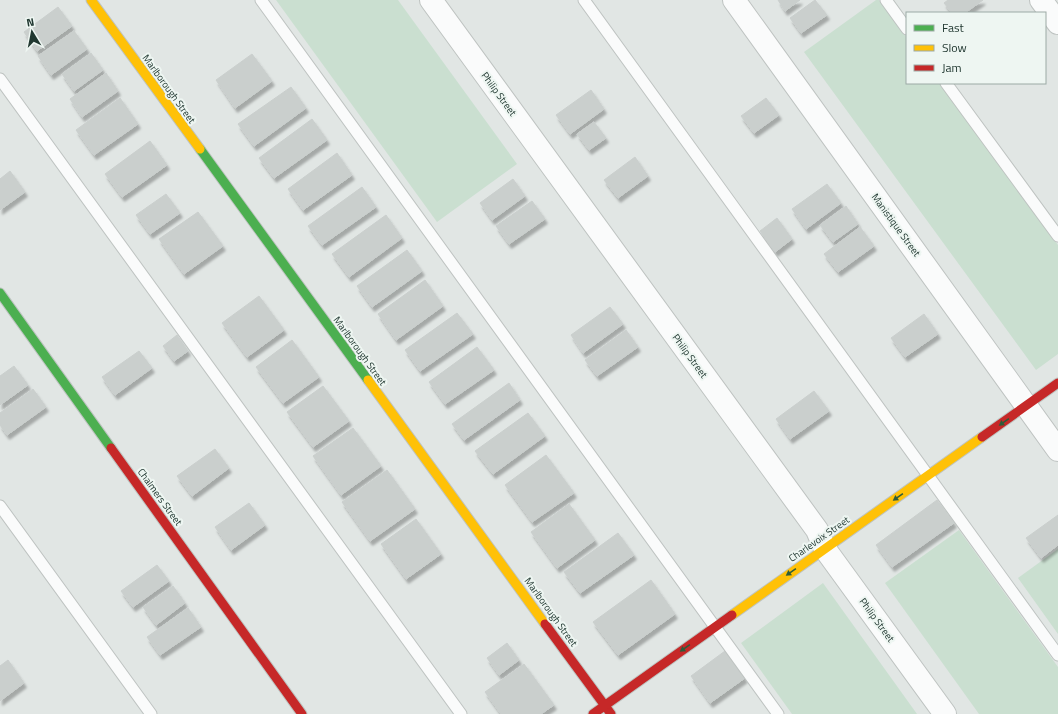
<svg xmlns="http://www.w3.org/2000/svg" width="1058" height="714" viewBox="0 0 1058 714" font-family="'Titillium Web',sans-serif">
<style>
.green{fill:#cadfd0}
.building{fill:#cacfcd;stroke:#cacfcd;filter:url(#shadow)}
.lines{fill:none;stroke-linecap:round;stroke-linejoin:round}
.lane-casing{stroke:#bec3c1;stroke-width:13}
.street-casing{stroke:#bec3c1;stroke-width:24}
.fast-casing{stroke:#bec4c1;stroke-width:11}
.slow-casing{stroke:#bec4c1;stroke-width:11}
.jam-casing{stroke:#bec4c1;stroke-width:11}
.lane{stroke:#fafbfb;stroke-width:11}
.street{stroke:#fafbfb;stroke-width:22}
.fast{stroke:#4caf50;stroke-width:9}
.slow{stroke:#ffc107;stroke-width:9}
.jam{stroke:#c62828;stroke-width:9}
.oneway{fill:#2e5c3a}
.labels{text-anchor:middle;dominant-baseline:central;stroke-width:4;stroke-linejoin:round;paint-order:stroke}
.street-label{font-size:10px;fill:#213831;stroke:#eef6f2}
</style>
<defs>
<filter id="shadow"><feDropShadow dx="2.5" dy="4.5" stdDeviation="1" flood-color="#0004"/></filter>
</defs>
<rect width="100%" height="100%" fill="#e1e6e4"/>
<!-- green -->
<g class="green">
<path d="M276,0H398L517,164L437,222Z"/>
<path d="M876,0H879L907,38V83H940L1058,245V354L1036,370L804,52Z"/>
<path d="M959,530L1058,667V714H979L885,583Z"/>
<path d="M1058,549V634L1018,578Z"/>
<path d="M823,583L917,714H792L741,643Z"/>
</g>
<!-- building -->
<g class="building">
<path d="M778,0H800L785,11Z"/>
<path d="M815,0L827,15L801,33L790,18Z"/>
<path d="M948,0H983L965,13H952L944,3Z"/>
<path d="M58,7L72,26L37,51L24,32Z"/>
<path d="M74,31L87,49L51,75L38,56Z"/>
<path d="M91,53L103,70L74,91L62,74Z"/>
<path d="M252,54L272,81L235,108L216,80Z"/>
<path d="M106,73L118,91L82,117L70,99Z"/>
<path d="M291,87L306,108L254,146L238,124Z"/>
<path d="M591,90L604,109L570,134L556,115Z"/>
<path d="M120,98L138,124L94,155L76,130Z"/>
<path d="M766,98L779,115L754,133L741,116Z"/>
<path d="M312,119L327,140L274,178L259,158Z"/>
<path d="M594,122L606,138L589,150L577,134Z"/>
<path d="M150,141L167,165L122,197L105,174Z"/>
<path d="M337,153L352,175L303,210L288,189Z"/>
<path d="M635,157L648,176L618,198L604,180Z"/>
<path d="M10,171L25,192L0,210V179Z"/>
<path d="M513,179L525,196L492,220L480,203Z"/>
<path d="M827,184L841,203L806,229L792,209Z"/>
<path d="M362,187L376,207L322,245L308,226Z"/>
<path d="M166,194L180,213L150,234L136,215Z"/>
<path d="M532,201L545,219L509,244L496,226Z"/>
<path d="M846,206L858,224L833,242L820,225Z"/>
<path d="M198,212L223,246L184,274L159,239Z"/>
<path d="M386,215L402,238L349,277L332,254Z"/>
<path d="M777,218L792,239L775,252L760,231Z"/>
<path d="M860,227L874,246L838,272L824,254Z"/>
<path d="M407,250L422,271L372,307L357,286Z"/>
<path d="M425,280L443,306L396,340L378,314Z"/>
<path d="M259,296L284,330L247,357L222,323Z"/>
<path d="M610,307L623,324L583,353L571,335Z"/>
<path d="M457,313L473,334L420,371L405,350Z"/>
<path d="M924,314L938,334L905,357L891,338Z"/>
<path d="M626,330L638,347L597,376L585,360Z"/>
<path d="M177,335L188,351L174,361L163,346Z"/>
<path d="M292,340L319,377L283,403L256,367Z"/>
<path d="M477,347L494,370L445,404L429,382Z"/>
<path d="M139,351L152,368L115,395L102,377Z"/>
<path d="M14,366L28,385L0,405V376Z"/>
<path d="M509,383L520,400L464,440L452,424Z"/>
<path d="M323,386L349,421L313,447L287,412Z"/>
<path d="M33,389L46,407L7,435L0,425V413Z"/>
<path d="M814,391L829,411L790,439L776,419Z"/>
<path d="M528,413L545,436L493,474L475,451Z"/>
<path d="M353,428L381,466L341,495L313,456Z"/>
<path d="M215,449L229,468L192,496L177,476Z"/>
<path d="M546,455L574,493L532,522L505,485Z"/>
<path d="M387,470L415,509L370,541L342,502Z"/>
<path d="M937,500L954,523L892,567L876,545Z"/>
<path d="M249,503L265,525L231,550L215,527Z"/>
<path d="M569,504L595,540L557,568L531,532Z"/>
<path d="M1058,515V545L1041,558L1026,538Z"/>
<path d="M416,519L441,554L406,579L381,544Z"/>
<path d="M618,533L634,555L580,593L564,572Z"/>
<path d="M157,565L169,581L133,607L121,591Z"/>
<path d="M651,580L675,614L618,655L593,622Z"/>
<path d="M173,586L185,603L156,625L143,607Z"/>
<path d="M188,608L201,627L160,655L147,637Z"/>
<path d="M507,643L519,660L499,675L487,658Z"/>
<path d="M725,651L745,678L710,703L691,676Z"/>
<path d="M8,660L24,683L0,701V666Z"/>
<path d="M524,664L554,705L541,714H501L485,692Z"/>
</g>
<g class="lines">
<defs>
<g id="lane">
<path d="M261,0L778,714"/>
<path d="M584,0L1058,655"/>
<path d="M886,0L907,29"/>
<path d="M0,79L461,714"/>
<path d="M946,83L1058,236"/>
<path d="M0,506L151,714"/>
</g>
<g id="street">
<path d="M431,0L817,530L825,549L945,714"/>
<path d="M734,0L1058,450"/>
<path d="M1041,0L1058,23"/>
</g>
<g id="fast">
<path d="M200,149L368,380"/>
<path d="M0,293L111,448"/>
</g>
<g id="slow">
<path d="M91,0L200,149"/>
<path d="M368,380L545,624"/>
<path d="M732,615L982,437"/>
</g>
<g id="jam">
<path d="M982,437L1058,383"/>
<path d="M111,448L302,714"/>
<path d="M545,624L611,714"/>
<path d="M593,714L732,615"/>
</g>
</defs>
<!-- lane casing -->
<use href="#lane" class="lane-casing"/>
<!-- street casing -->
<use href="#street" class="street-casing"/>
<!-- fast casing -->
<use href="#fast" class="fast-casing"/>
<!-- slow casing -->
<use href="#slow" class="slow-casing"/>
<!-- jam casing -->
<use href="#jam" class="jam-casing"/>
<!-- lane -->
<use href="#lane" class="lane"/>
<!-- street -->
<use href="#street" class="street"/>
<!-- fast -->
<use href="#fast" class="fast"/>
<!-- slow -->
<use href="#slow" class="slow"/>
<!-- jam -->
<use href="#jam" class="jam"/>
</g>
<!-- one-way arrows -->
<defs><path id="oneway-solid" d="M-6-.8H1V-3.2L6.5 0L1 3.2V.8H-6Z"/></defs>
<g class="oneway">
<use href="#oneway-solid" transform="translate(1004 422) rotate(145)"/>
<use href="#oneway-solid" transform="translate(898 497) rotate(145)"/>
<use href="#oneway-solid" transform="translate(791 572) rotate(145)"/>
<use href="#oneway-solid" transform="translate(685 648) rotate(145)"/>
</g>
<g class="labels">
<!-- street labels -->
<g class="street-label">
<text transform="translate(169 89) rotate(54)">Marlborough Street</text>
<text transform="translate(499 94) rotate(54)">Philip Street</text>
<text transform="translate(896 225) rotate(54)">Manistique Street</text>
<text transform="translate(360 351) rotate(54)">Marlborough Street</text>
<text transform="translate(690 356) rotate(54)">Philip Street</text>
<text transform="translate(160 497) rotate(54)">Chalmers Street</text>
<text transform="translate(819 539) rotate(-35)">Charlevoix Street</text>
<text transform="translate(551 612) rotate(54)">Marlborough Street</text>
<text transform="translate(877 620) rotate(54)">Philip Street</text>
</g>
</g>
<!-- legend -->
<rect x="906" y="12" width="140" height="72" fill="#eef6f2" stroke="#9caaa5"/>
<rect x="914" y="25" width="20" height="6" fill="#4caf50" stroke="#9caaa5"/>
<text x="942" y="32" font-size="12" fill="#213831">Fast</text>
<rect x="914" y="45" width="20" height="6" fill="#ffc107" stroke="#9caaa5"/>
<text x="942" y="52" font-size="12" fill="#213831">Slow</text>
<rect x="914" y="65" width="20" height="6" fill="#c62828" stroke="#9caaa5"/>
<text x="942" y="72" font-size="12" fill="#213831">Jam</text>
<!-- north arrow -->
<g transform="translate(32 32) rotate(350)" stroke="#eef6f2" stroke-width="3" paint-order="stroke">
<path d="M0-3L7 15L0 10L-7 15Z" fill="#213831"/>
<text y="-6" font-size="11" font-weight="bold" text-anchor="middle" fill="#213831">N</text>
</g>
</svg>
